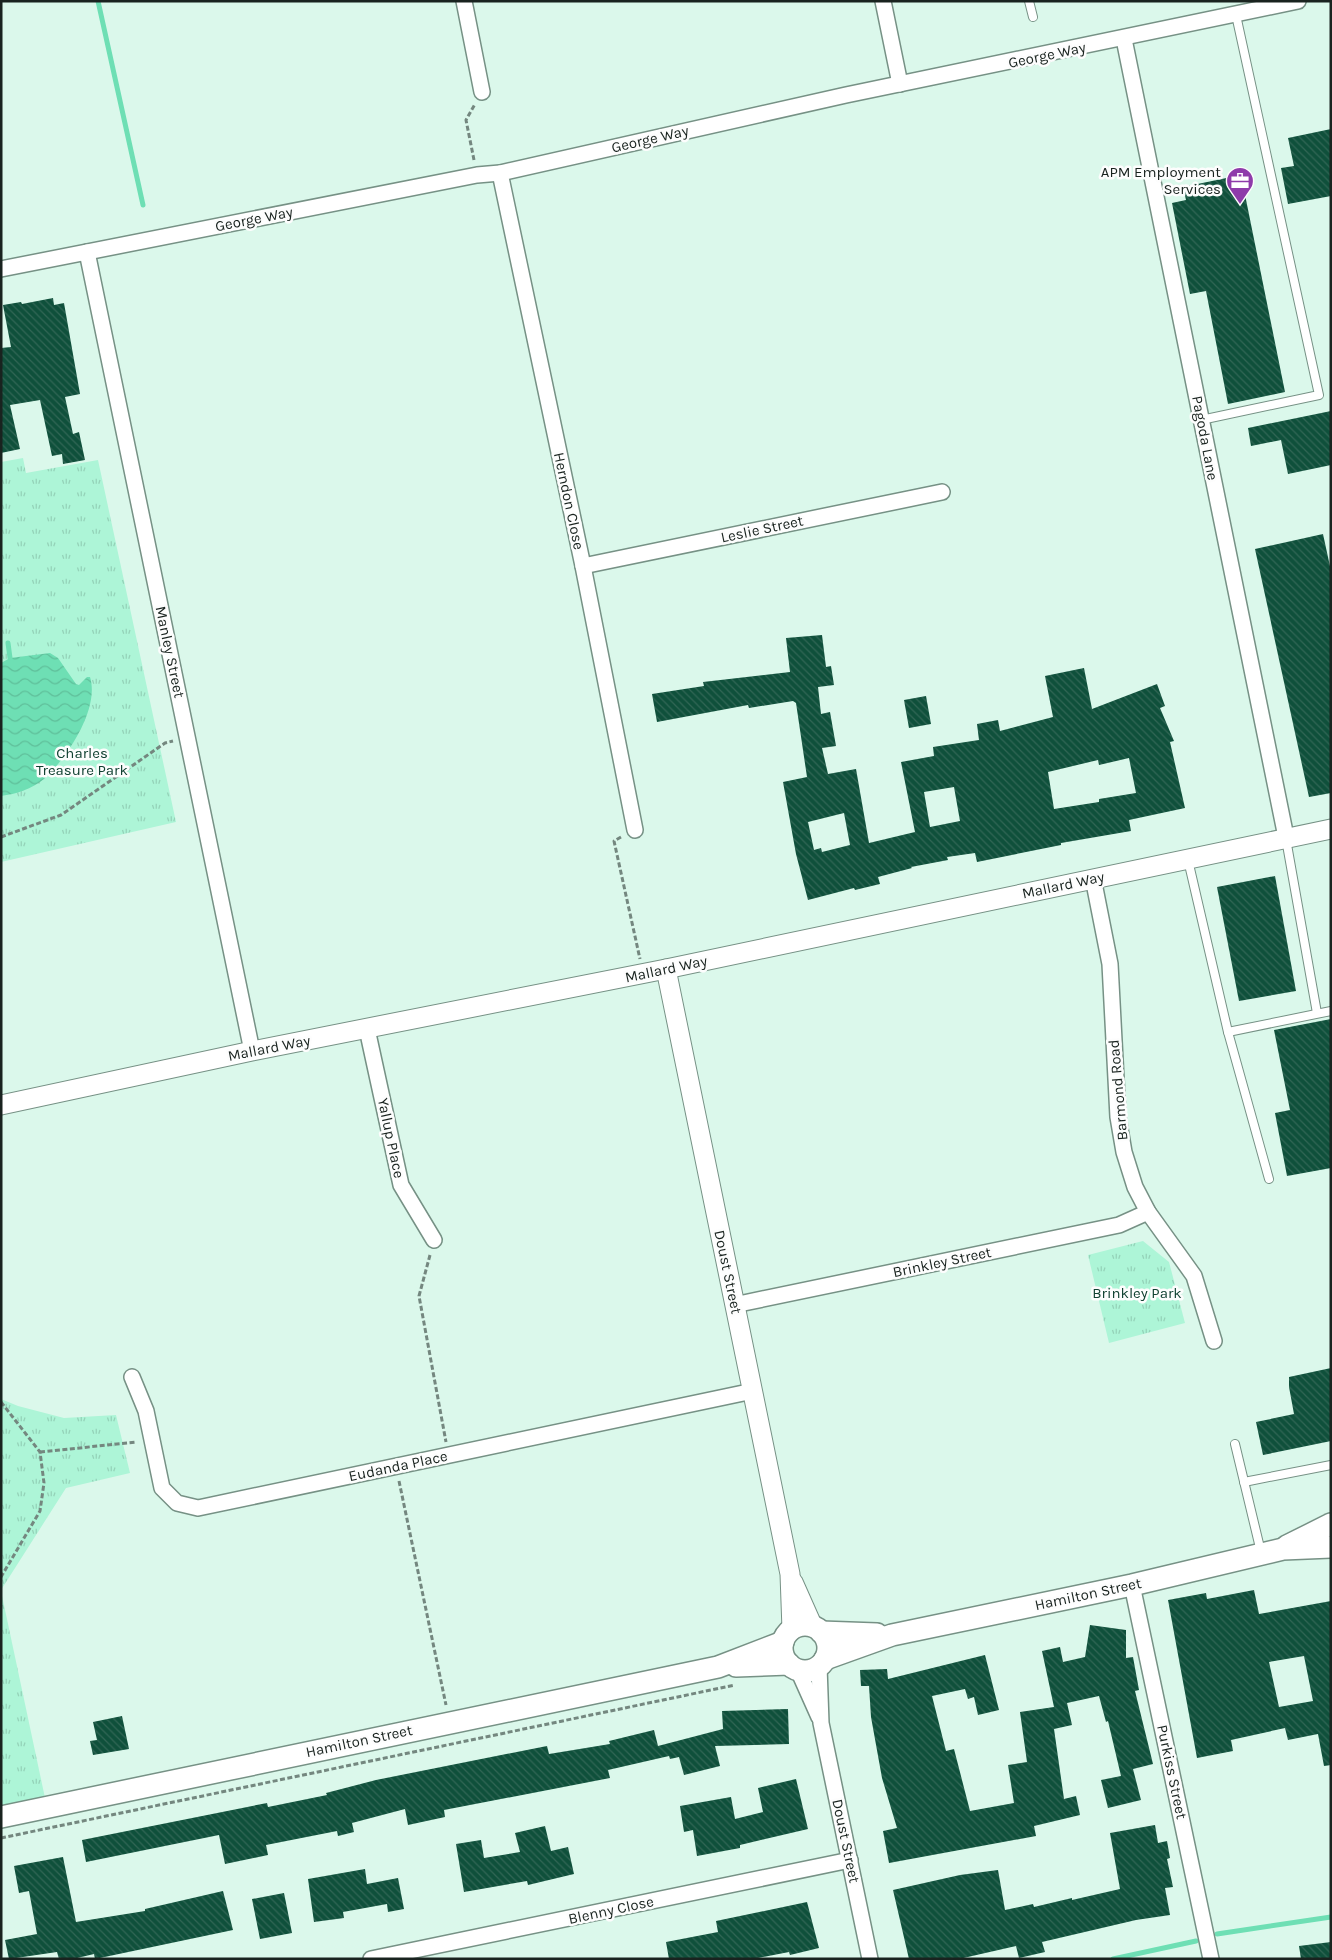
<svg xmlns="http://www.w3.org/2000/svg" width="1332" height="1960" viewBox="0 0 1332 1960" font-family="Karla,sans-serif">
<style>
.park{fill:url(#park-tufts)}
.water{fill:url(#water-waves)}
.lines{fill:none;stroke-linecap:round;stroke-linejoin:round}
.stream{stroke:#6edfb4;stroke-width:5}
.building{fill:url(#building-back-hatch);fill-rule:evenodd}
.service-casing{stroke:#769185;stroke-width:10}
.minor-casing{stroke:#769185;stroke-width:18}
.tertiary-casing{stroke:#769185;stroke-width:21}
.secondary-casing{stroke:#769185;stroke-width:24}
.path{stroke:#74877f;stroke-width:3;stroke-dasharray:5 2.5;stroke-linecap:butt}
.service{stroke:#fff;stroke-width:8}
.minor{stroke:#fff;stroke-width:15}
.tertiary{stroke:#fff;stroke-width:19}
.secondary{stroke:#fff;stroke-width:21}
.labels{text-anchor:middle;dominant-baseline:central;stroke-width:5;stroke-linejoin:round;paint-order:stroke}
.street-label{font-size:15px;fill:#19231f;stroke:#fdfdfd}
.poi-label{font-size:15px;fill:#19231f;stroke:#fdfdfd;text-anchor:end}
.park-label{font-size:15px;fill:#104131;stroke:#fdfdfd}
</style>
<defs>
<pattern id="park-tufts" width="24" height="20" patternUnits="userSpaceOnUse" patternTransform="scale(1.25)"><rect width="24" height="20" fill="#adf5d7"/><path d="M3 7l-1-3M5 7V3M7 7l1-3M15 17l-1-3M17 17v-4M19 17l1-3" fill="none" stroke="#94d2b8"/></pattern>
<pattern id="water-waves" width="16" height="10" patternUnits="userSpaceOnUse" patternTransform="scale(1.25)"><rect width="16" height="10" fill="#6edfb4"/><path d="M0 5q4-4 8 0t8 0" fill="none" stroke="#5fbf9a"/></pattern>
<pattern id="building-back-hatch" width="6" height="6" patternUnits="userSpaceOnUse" patternTransform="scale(1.25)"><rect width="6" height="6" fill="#0f503b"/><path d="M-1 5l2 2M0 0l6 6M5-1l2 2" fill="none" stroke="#316655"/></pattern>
</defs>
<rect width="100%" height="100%" fill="#dbf8eb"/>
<!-- park -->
<g class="park">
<path d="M23,458L26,473L98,460L176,822L1,862V462Z"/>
<path d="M1143,1241L1169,1262L1185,1323L1109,1343L1088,1255Z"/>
<path d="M1,1399L18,1406L64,1418L116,1415L130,1473L66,1488L1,1590Z"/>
<path d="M1,1591L45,1798L1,1807Z"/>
</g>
<!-- water -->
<path class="water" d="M50,653L58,658L76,684L79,685L87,677H90C100,709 67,758 44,779C32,789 16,794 1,796V663L10,658Z"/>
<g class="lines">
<!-- stream -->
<g class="stream">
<path d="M98,1L143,205"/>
<path d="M8,643L10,658"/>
<path d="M1217,1934L1331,1917"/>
<path d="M1113,1959L1196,1941"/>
</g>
</g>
<!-- building -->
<g class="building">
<path d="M1331,129V196L1288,204L1281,168L1294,166L1288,138Z"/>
<path d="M1241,175L1285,392L1228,404L1206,291L1190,294L1172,203L1186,200L1183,187Z"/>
<path d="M53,298L54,305L64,303L80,394L65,397L73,434L79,432L85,460L63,464L62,454L52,456L40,400L10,405L20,449L1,453V348L11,347L3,305L21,302L22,304Z"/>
<path d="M1331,411V465L1288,474L1281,440L1251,446L1248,428Z"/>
<path d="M1323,534L1331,571V793L1309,797L1255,549Z"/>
<path d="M822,635L826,667L831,666L834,685L818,687L821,714L830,712L836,746L822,748L828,774L856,769L869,843L915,832L901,762L934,756L933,747L979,740L977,724L998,720L1000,731L1053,717L1045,676L1084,668L1092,709L1157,684L1165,706L1160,708L1174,741L1170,742L1185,808L1129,820L1131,831L1061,843V845L977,862L975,853L947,857L948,860L911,867L912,868L878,877L880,884L855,890L854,888L808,900L796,854L783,782L807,777L796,703L793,701L749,708L748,705L657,722L652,694L704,686L703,682L790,672L786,638ZM1129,758L1136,793L1099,799V802L1054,809L1048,772L1098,760L1099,765ZM954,787L960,821L930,827L924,792ZM844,813L850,845L822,852L821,848L814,850L808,822Z"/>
<path d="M926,696L931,724L909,728L904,700Z"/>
<path d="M1275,876L1296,991L1239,1001L1217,887Z"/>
<path d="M1331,1019V1168L1287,1176L1275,1113L1290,1110L1274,1030Z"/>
<path d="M1331,1368V1441L1263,1455L1256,1422L1294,1414L1289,1387V1377Z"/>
<path d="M1254,1590L1259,1614L1331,1601V1765L1324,1766L1318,1734L1288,1740L1285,1728L1231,1740L1233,1751L1197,1758L1168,1600L1206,1593L1207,1599ZM1304,1656L1313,1701L1279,1707L1269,1662Z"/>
<path d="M1090,1625L1126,1630V1658L1133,1657L1139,1690L1135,1691L1153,1764L1133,1769L1141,1800L1108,1808L1101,1780L1121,1776L1108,1721L1106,1722L1099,1696L1067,1703L1072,1725L1054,1729L1064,1799L1076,1796L1080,1815L1034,1826L1036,1836L889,1863L883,1831L897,1828L882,1778L871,1717L869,1686H861L860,1670L887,1669L888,1679L985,1655L999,1710L978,1715L974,1697L968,1699L965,1689L932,1696L946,1751L954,1749L970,1811L1014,1803L1008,1765L1027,1762L1020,1712L1054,1707L1042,1651L1060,1647L1063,1662L1085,1657Z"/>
<path d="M788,1709L789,1744L715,1746L720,1766L684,1775L679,1757L670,1759L669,1756L608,1770L610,1778L444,1810L445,1817L408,1825L405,1809L352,1823L354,1832L338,1836L337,1831L266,1845L268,1855L225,1864L219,1835L86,1862L82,1840L267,1803L268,1807L327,1795L326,1793L376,1780L547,1746L549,1754L610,1744L609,1741L654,1730L658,1746L723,1729L722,1711Z"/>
<path d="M122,1716L129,1749L93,1755L90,1741L97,1740L93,1722Z"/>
<path d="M796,1779L808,1829L740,1845V1848L697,1856L693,1830L684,1832L680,1806L731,1797L735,1819L763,1812L758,1788Z"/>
<path d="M1155,1825L1158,1843L1167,1841L1170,1858L1167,1859L1173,1887L1165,1888L1170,1915L1136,1920L1042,1942L1045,1952L1019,1958L1016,1946L959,1959H909L893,1890L960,1875L998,1870L1005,1910L1033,1904L1034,1907L1072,1898V1900L1120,1889L1110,1833Z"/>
<path d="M545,1826L551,1851L568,1847L574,1874L528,1885L527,1881L464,1892L456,1844L481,1840L484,1858L520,1852L515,1833Z"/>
<path d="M63,1857L76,1922L145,1911V1909L223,1891L233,1930L95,1959L94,1954L73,1959H59L57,1952L9,1959L5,1940L37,1934L29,1891L19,1893L14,1866Z"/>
<path d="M365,1869L367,1884L398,1878L404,1909L388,1912L387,1904L343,1912L344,1918L314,1922L308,1879Z"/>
<path d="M284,1893L292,1933L260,1939L252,1899Z"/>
<path d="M807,1902L819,1948L790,1955L789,1952L753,1959H669L666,1942L718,1932L716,1921Z"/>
<path d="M1331,1942V1959H1301L1299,1946Z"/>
</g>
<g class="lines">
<defs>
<g id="service">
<path d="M1029,1L1033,17"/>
<path d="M1201,420L1319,395L1236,15"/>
<path d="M1286,839L1317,1013"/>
<path d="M1188,860L1228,1032L1269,1179"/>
<path d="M1228,1032L1331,1011"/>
<path d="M1235,1444L1261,1552"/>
<path d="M1244,1482L1331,1465"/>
</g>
<g id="minor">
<path d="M464,1L482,92"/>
<path d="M883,1L900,84"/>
<path d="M1124,39L1286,837"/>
<path d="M500,173L583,566L635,830"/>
<path d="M87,252L252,1051"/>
<path d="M1,269L477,175L500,173L846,95L1298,1"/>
<path d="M583,566L942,492"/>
<path d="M1093,878L1110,964L1118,1117L1124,1152L1135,1187L1148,1212L1194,1276L1214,1341"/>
<path d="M367,1029L401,1185L434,1240"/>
<path d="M734,1305L1119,1225L1148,1212"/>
<path d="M132,1377L146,1411L162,1488L177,1503L198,1508L753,1391"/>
<path d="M1132,1585L1211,1959"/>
<path d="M819,1666L821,1723L870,1959"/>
<path d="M798,1670L819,1717"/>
<path d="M371,1959L850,1860"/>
</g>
<g id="tertiary">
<path d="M666,969L790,1574L792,1630"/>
<path d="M1,1105L252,1051L666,969L1331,829"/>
<path d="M793,1582L813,1627"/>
</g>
<g id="secondary">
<path d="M1287,1546L1331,1524"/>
<circle cx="805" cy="1648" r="23"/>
<path d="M821,1632L877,1634"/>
<path d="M825,1659L892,1635L1132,1585L1283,1549L1331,1547"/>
<path d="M736,1666L789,1664"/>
<path d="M1,1817L718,1667L783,1642"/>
</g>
</defs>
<!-- service casing -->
<use href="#service" class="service-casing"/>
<!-- minor casing -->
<use href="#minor" class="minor-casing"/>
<!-- tertiary casing -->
<use href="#tertiary" class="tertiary-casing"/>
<!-- secondary casing -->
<use href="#secondary" class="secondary-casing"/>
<!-- path -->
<g class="path">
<path d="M474,160L466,120L475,104"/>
<path d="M1,837L61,815L165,743L173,741"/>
<path d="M621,837L614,841L640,959"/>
<path d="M430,1255L419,1296L446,1442"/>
<path d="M1,1402L40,1452L44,1483L40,1511L1,1577"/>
<path d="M40,1452L137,1442"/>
<path d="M399,1481L446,1705"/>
<path d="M1,1838L735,1685"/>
</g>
<!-- service -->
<use href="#service" class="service"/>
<!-- minor -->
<use href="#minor" class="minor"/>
<!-- tertiary -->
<use href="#tertiary" class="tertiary"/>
<!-- secondary -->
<use href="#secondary" class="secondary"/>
</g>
<!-- icons -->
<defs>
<symbol id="office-pin" viewBox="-11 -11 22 30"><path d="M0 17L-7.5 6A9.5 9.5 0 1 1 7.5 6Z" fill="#8e3baa" stroke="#fdfdfd"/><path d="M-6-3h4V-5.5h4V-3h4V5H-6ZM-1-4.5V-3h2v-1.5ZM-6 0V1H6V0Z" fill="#fff"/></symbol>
</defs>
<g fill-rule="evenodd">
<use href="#office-pin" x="1224" y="165" width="32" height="43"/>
</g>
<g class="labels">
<!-- street labels -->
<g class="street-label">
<text transform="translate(1047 55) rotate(-12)">George Way</text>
<text transform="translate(650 139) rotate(-13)">George Way</text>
<text transform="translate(254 219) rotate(-11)">George Way</text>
<text transform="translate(1205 438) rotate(79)">Pagoda Lane</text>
<text transform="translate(569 501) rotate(78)">Herndon Close</text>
<text transform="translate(762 529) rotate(-12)">Leslie Street</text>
<text transform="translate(170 652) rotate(78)">Manley Street</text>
<text transform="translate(1063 885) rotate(-12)">Mallard Way</text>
<text transform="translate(666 969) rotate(-12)">Mallard Way</text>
<text transform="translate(269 1048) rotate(-11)">Mallard Way</text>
<text transform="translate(1118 1090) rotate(-95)">Barmond Road</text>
<text transform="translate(391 1138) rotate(78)">Yallup Place</text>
<text transform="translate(942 1262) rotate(-12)">Brinkley Street</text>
<text transform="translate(728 1272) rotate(78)">Doust Street</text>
<text transform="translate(398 1466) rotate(-12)">Eudanda Place</text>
<text transform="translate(1088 1594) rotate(-12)">Hamilton Street</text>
<text transform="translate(359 1741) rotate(-12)">Hamilton Street</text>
<text transform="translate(1172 1772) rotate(78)">Purkiss Street</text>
<text transform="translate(846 1841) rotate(78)">Doust Street</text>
<text transform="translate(611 1910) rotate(-12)">Blenny Close</text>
</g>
<!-- poi labels -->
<g class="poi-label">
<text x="1221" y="172">APM Employment<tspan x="1221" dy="17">Services</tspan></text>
</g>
<!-- park labels -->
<g class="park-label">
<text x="82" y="753">Charles<tspan x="82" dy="17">Treasure Park</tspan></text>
<text x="1137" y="1293">Brinkley Park</text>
</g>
</g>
<!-- border -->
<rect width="1332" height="1960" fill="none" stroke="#19231f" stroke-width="5"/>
</svg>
